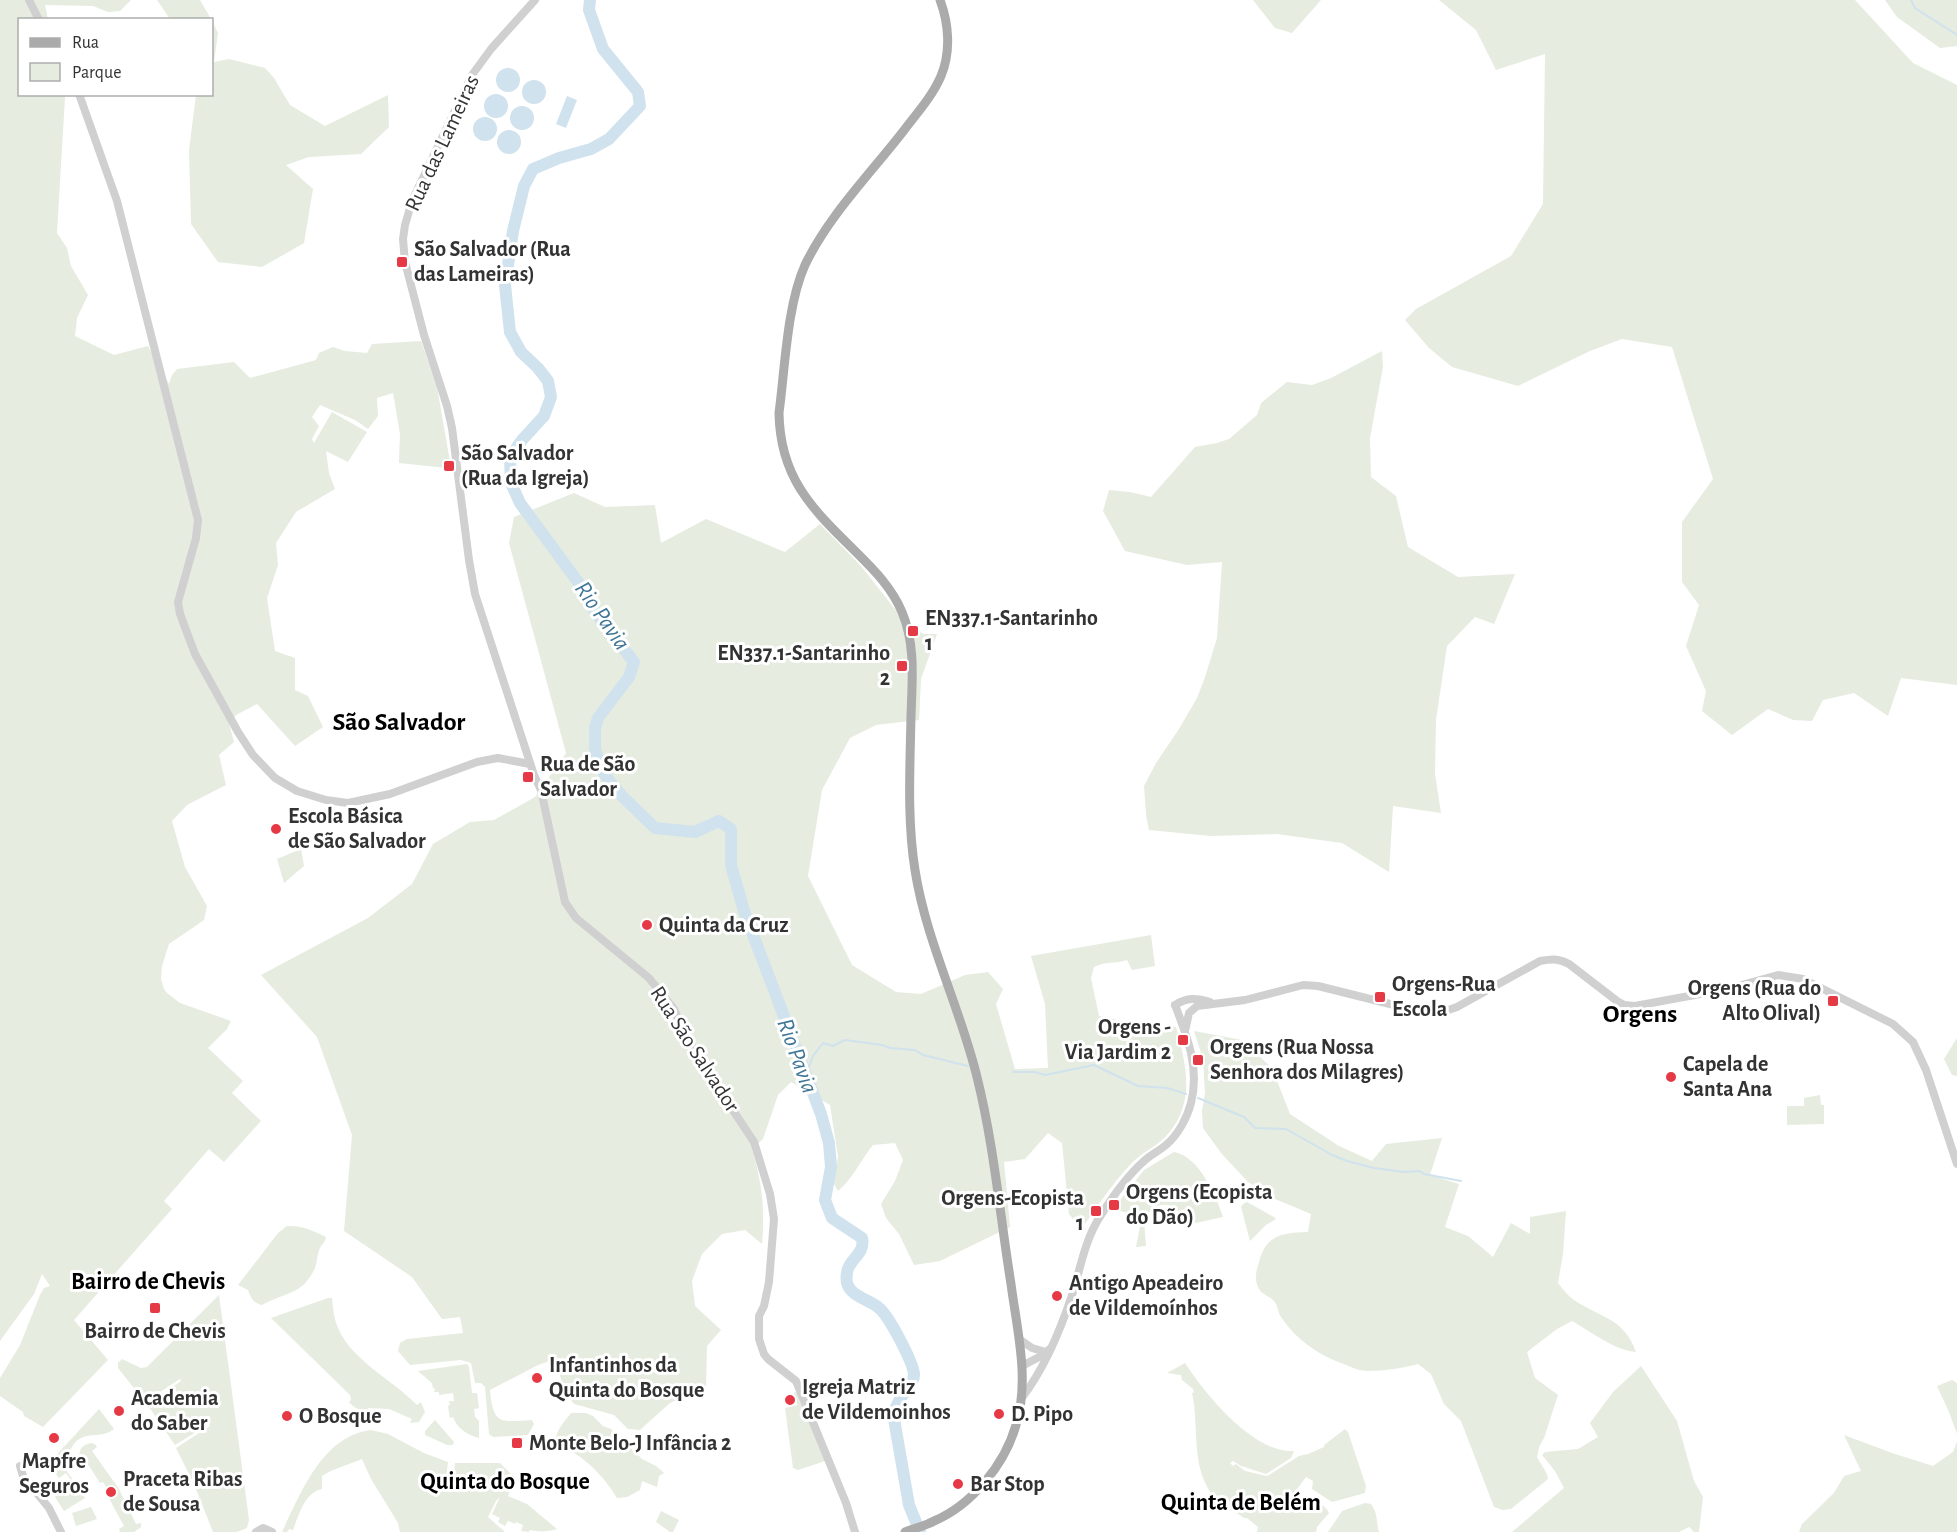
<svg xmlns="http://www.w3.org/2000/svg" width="1957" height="1532" viewBox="0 0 1957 1532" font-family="'Alegreya Sans',sans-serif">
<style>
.green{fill:#e6ecdf}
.water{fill:#cfe2ee}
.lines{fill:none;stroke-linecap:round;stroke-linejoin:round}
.stream{stroke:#cfe2ee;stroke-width:2}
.river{stroke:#cfe2ee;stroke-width:12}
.minor{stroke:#d0d0d0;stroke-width:8}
.major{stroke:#ababab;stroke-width:9}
.poi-dot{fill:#e63946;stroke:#fff;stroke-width:2}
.labels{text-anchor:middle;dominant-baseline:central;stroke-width:6;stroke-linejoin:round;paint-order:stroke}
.street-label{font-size:22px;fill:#333;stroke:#fff}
.poi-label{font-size:22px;font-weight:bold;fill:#333;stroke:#fff;text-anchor:start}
.water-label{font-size:24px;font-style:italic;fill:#3f7597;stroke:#fff}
.neighbourhood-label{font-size:24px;font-weight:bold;fill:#000;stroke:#fff}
.quarter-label{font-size:26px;font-weight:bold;fill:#000;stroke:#fff}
</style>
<rect width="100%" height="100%" fill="#fff"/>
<!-- green -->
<g class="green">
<path d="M0,0H131L120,11L108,12L93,6L45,5L48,19L20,20V94L65,95V97L57,233L67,248L71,266L88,295L77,318L75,336L114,355L148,346L169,384L172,375L177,369L234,362L250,378L316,360L319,353L333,347L345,351L367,353L372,344L421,341L437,387L450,462L446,468L399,463L400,434L393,393L377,398L378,416L368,429L355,420L320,405L312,417L319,426L312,439L314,443L332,412L367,432L348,462L326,451L329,473L335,489L296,512L276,543L278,565L267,598L275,651L295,658V690L308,696L323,727L295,746L257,704L236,715L229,723L234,742L219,755L226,785L187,805L172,821L185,867L207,906L204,920L169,944L162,966L161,979L164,989L167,993L180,1003L231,1021L227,1029L208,1048L243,1081L232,1093L261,1121L224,1162L209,1149L164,1201L172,1209L74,1320L108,1360L43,1427L24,1416L23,1412L0,1396V1378L20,1345L40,1295L44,1288L50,1286L42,1274L34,1294L0,1341Z"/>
<path d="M157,0H200L211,19H170Z"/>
<path d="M1253,0H1321L1292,33L1275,28Z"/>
<path d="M1439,0H1855L1913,63L1957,85V685L1901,678L1888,716L1854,693L1823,700L1812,721L1793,720L1768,709L1732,735L1702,711L1706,691L1686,646L1699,605L1682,582V522L1713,479L1672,347L1622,339L1590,351L1518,386L1452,367L1429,348L1405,320L1416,309L1511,256L1543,204L1545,54L1496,70L1476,30Z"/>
<path d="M1885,0H1957V46L1940,48L1897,17Z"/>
<path d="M212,21L218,33L214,62L229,59L265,68L274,78L290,105L325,126L388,95L389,127L361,154L309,157L286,165L313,189L304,243L262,267L218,262L191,224L189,150L196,95L212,94Z"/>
<path d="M1382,351L1383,367L1370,438L1371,477L1396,496L1408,547L1458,577L1515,574L1494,624L1475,617L1447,646L1436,720L1435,774L1441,813L1393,806L1389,872L1342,843L1277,834L1211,836L1149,830L1146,815L1144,786L1156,763L1179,729L1197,698L1205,677L1217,638L1222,562L1187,565L1125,551L1103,511L1109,490L1130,492L1151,497L1195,447L1217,443L1229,439L1257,415L1261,403L1287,382L1312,385L1331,378Z"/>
<path d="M574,493L605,507L655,505L661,543L706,519L785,552L820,524L861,566L909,627L924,634H937L921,679L919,720L876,725L850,738L822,790L808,876L852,965L896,992L921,994L965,975L988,972L1003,989L996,1004L1015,1069L1048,1068L1045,1004L1031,956L1151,935L1155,966L1132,970L1127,960C1116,964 1105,961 1094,967L1091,978L1099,1016L1127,1022L1176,1027C1186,1064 1196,1101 1168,1134C1157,1147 1140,1153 1129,1166C1111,1185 1097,1208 1081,1229L1069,1214L1062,1143L1048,1133L1025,1159L1004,1162L1010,1227L940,1261L914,1265L899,1234L886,1218L881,1204L895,1181L903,1160L895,1143L873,1145C861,1160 853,1178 838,1191L834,1184L838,1156L830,1105L791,1082L778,1095L763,1139L752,1149C762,1182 765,1209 762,1244L745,1230L722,1234L702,1254L692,1281L695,1306L721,1330L707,1346L706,1387L670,1403L640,1430L628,1429L614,1415L574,1404L565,1392L555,1359L538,1365L490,1390C493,1425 500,1422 532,1420L534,1424L528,1435L493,1437L489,1434L485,1387L481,1383H475L471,1363L461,1360L410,1365L398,1351L400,1343L407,1339L463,1333L460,1317L442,1319L412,1277L344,1231L352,1135L317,1037L261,975L368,918L412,884L433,844L470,822L494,820L535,797L566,753L509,543L514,517Z"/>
<path d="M301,849L304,866L284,883L277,859Z"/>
<path d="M1194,1031L1242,1040L1272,1068L1290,1114L1339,1146L1372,1161L1386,1144L1442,1138L1430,1175L1459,1184L1445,1227L1468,1236L1493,1257L1511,1223L1530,1234V1217L1566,1211L1563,1254L1558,1283C1563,1289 1568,1296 1574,1300C1601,1318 1624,1318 1636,1352C1616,1351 1590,1331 1572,1321L1557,1329L1527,1352L1535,1378L1558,1395L1544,1438L1539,1447L1537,1457L1547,1474L1548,1479L1511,1509L1503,1510L1494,1507L1461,1421L1444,1404L1431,1374L1418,1364C1402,1368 1386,1371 1368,1371C1361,1371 1353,1368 1346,1365C1320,1356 1296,1340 1281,1317C1278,1312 1278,1308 1276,1304C1273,1297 1262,1295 1259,1289C1254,1280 1256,1271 1259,1262C1266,1234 1283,1233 1308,1232L1311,1214L1275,1199L1248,1182L1221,1153L1203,1128L1202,1111L1205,1093L1203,1059Z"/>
<path d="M1957,1038V1076L1952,1075L1944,1059Z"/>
<path d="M1820,1095L1821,1105H1824V1124L1787,1125V1106H1804V1098Z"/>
<path d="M1174,1152C1199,1156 1216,1196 1223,1217L1182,1226C1185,1203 1154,1196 1146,1218C1143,1227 1146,1237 1146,1246L1136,1247L1142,1217L1113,1209L1144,1170Z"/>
<path d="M1247,1202L1274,1217L1276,1219L1266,1225L1250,1241L1241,1207L1243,1204Z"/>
<path d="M287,1226C302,1225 314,1231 326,1237C325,1243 321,1245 319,1250C317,1256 317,1262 315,1268C303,1295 285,1292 262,1305C253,1303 251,1298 248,1290L238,1285L278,1233Z"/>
<path d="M219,1295L249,1520L247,1528L237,1532H213L194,1484L176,1448L210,1426L209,1424L175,1445L147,1404L181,1381L180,1379L145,1402L118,1368V1363L122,1359L141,1368L147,1367Z"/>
<path d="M328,1298H332C333,1309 334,1320 339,1330C353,1361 394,1381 417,1405L421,1402L425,1412L419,1422L410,1423L412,1419L389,1409L368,1408L369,1411C360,1411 354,1408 349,1402L351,1400L350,1395L271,1318Z"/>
<path d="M1185,1363C1205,1394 1254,1454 1294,1451L1291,1458L1266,1474L1241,1466L1233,1461L1230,1463L1233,1466L1236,1464L1245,1471L1267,1476L1299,1456L1308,1454L1324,1447V1445L1345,1429L1348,1432L1366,1486L1365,1493L1332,1502L1312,1489L1313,1481L1306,1477L1292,1496L1300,1501L1305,1495C1312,1498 1326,1505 1329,1513L1317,1527L1316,1532H1257L1258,1527L1247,1518H1244C1235,1511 1224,1507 1217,1500C1189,1471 1200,1428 1192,1393L1194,1392L1193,1389L1182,1380L1181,1375L1167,1373Z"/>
<path d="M467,1364L469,1367L472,1393H477L479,1408L474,1409L475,1417L479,1421V1438C467,1435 457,1428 453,1417L450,1418L448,1406L450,1405L449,1401H454L453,1393L439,1395V1392H434L435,1389L433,1388L432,1383L418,1371Z"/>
<path d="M1641,1366L1677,1421L1694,1481L1703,1497L1699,1532H1694L1689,1527L1679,1532H1512L1564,1488L1555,1471L1542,1455L1545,1452L1578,1449L1598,1437L1590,1423L1613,1392Z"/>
<path d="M1952,1380L1957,1383V1434L1949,1412L1937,1386Z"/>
<path d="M794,1392L797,1393L825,1461L798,1470L793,1468L785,1408L797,1405Z"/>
<path d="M99,1409L114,1429C99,1441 80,1427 70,1451C67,1457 68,1464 66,1470L85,1498L64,1511L55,1497L59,1494L61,1496L75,1486L66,1473L59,1478L48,1464Z"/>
<path d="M571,1413H586L593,1416L603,1426L611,1429L642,1459L656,1466L664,1473L659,1476L657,1487L642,1481L640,1490L627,1497L617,1498C606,1480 592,1464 574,1453C568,1450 562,1447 556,1444C554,1432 564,1422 571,1413Z"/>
<path d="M435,1420L454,1442L453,1445H447L425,1435V1431Z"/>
<path d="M371,1430L388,1434L424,1453L448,1462L447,1471L454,1472L455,1463H500L513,1476L511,1488L508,1496L527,1504L557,1529C548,1532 539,1532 530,1530L529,1532L521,1531L523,1525L516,1522L515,1524L508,1521L505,1526L498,1522L500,1518L492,1514L500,1497L496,1501L488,1517L505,1532H400L398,1523L371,1479L362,1459C348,1465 334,1468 322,1476V1489C304,1493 299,1515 293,1530L289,1529L287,1532H282C301,1493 322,1436 371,1430Z"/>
<path d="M1844,1435L1892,1453L1933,1466L1953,1452L1957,1442V1532H1799L1802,1524L1834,1493L1844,1476L1861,1471Z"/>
<path d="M91,1443L95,1444L97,1447L92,1451L119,1489L136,1524L141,1523V1527L134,1532H120L119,1529L124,1526L104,1489L107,1488L103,1482L100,1483L84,1458L79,1461C79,1451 80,1445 91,1443Z"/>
<path d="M1365,1503L1371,1504C1378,1513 1376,1522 1379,1532H1328L1342,1511Z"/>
<path d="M91,1507L97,1519L76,1526L72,1513Z"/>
<path d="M661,1511L679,1520L673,1532H670L656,1522Z"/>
</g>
<!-- water -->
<g class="water">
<circle cx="508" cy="80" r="12"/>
<circle cx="534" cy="92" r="12"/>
<circle cx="496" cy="106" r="12"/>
<path d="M567,96L577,100L566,128L556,124Z"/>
<circle cx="522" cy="118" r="12"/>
<circle cx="485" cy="129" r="12"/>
<circle cx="509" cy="142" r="12"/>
</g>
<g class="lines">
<!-- stream -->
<g class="stream">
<path d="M1911,0L1915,8L1957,35"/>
<path d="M1013,1072H1035L1045,1075L1094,1065L1138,1086L1167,1088L1186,1094"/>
<path d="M806,1075L813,1056L823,1043L833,1046L845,1040L882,1045L890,1048L915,1050L923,1055L968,1066"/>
<path d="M1198,1098L1244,1117L1255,1128L1286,1129L1332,1155L1347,1161L1374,1168L1404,1172L1420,1171L1424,1174L1461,1181"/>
</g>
<!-- river -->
<path class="river" d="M590,0L589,10L603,49L638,92L640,106L609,139L591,149L559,158L533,169L524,186L513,231L505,285L510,332L521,352L538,368L548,381L551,397L544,416L522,440L510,457L511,483L520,503L589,597L595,612L634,662L629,677L598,718L595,728V747L599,765L610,782L622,796L655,828L695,832L719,821L731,829V865L744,911L821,1114L829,1143L831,1167L825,1200L832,1218L862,1238C866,1258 843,1258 847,1283C850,1296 870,1300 879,1308C889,1316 913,1362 914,1374C915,1388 894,1396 894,1419L909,1505L920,1532"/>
<!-- minor -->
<g class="minor">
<path d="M29,0L39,20"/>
<path d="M535,0L491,49L472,75L412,201L405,225L403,239L405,262L424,335L447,406L452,428L469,560L475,594L534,775L541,790L565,902L576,918L649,978L674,1009L683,1030L705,1068L754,1142L770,1194L774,1219L769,1282L764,1306L759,1316V1339L764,1354L768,1359L796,1381L846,1503L855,1532"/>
<path d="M79,94L117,201L198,520L196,538L178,602L180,614L195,654L238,732L253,755L275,778L297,791L326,800L348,803L390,794L477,762L498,758L530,764"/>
<path d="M1175,1005C1187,997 1197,998 1210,1002"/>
<path d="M1185,1031L1189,1013L1197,1006L1245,1000L1303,985L1318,986L1414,1010L1443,1012L1457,1007L1540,961C1551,959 1558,958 1569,964L1617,1001L1624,1005L1635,1006L1727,989L1778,975L1803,979L1893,1024L1913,1042L1926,1070L1957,1164"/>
<path d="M1019,1339L1032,1348L1046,1352"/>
<path d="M1022,1366L1041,1356L1051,1348"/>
<path d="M1021,1399C1045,1368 1061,1329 1073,1292C1081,1266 1085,1239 1101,1215C1113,1196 1127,1176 1144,1161C1150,1155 1159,1151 1166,1145C1178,1135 1187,1118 1191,1103C1200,1068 1187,1036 1175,1005"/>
<path d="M20,1466L23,1476L49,1508L61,1532"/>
<path d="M256,1532L263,1528L272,1532"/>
</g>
<!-- major -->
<path class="major" d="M905,1532C915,1528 925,1526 934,1521C972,1505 1005,1464 1016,1425C1030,1380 1017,1330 1011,1284C1000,1216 994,1145 977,1077C960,1007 926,941 915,870C907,820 910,767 911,716C912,681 916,645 902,612C891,586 873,569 853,549C810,507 780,476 779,413C785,368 787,305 805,265C829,215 872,172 905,129C918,112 933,95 941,76C951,52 949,24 940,0"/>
</g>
<!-- markers -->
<g class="poi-dot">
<rect x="396" y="256" width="12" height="12" rx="3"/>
<rect x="443" y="460" width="12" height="12" rx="3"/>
<rect x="907" y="625" width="12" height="12" rx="3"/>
<rect x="896" y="660" width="12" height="12" rx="3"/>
<rect x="522" y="771" width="12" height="12" rx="3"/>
<circle cx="276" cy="829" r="6"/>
<circle cx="647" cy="925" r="6"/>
<rect x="1374" y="991" width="12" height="12" rx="3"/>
<rect x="1827" y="995" width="12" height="12" rx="3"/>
<rect x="1177" y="1034" width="12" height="12" rx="3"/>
<rect x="1192" y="1054" width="12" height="12" rx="3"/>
<circle cx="1671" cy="1077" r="6"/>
<rect x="1108" y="1199" width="12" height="12" rx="3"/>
<rect x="1090" y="1205" width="12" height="12" rx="3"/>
<circle cx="1057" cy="1296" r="6"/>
<rect x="149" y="1302" width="12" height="12" rx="3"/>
<circle cx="537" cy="1378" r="6"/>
<circle cx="790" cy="1400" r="6"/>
<circle cx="119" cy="1411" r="6"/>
<circle cx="999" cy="1414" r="6"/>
<circle cx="287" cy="1416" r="6"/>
<circle cx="54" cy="1438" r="6"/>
<rect x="511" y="1437" width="12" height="12" rx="3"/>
<circle cx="958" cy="1484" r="6"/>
<circle cx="111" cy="1492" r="6"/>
</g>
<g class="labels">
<!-- street labels -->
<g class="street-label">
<text transform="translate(442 143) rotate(-65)">Rua das Lameiras</text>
<text transform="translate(695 1049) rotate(57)">Rua São Salvador</text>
</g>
<!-- poi labels -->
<g class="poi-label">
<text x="414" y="249">São Salvador (Rua<tspan x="414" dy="25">das Lameiras)</tspan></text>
<text x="461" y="453">São Salvador<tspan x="461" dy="25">(Rua da Igreja)</tspan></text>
<text x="925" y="618">EN337.1-Santarinho<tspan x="925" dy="25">1</tspan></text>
<text x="890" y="653" text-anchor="end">EN337.1-Santarinho<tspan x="890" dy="25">2</tspan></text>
<text x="540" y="764">Rua de São<tspan x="540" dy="25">Salvador</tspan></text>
<text x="288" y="816">Escola Básica<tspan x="288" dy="25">de São Salvador</tspan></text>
<text x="659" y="925">Quinta da Cruz</text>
<text x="1392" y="984">Orgens-Rua<tspan x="1392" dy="25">Escola</tspan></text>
<text x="1821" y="988" text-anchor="end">Orgens (Rua do<tspan x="1821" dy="25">Alto Olival)</tspan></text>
<text x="1171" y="1027" text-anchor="end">Orgens -<tspan x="1171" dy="25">Via Jardim 2</tspan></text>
<text x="1210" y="1047">Orgens (Rua Nossa<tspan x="1210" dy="25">Senhora dos Milagres)</tspan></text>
<text x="1683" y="1064">Capela de<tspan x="1683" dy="25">Santa Ana</tspan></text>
<text x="1126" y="1192">Orgens (Ecopista<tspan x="1126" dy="25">do Dão)</tspan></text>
<text x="1084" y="1198" text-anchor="end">Orgens-Ecopista<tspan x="1084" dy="25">1</tspan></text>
<text x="1069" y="1283">Antigo Apeadeiro<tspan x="1069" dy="25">de Vildemoínhos</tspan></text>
<text x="155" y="1331" text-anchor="middle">Bairro de Chevis</text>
<text x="549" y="1365">Infantinhos da<tspan x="549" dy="25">Quinta do Bosque</tspan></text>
<text x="802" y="1387">Igreja Matriz<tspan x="802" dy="25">de Vildemoinhos</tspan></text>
<text x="131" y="1398">Academia<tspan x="131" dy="25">do Saber</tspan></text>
<text x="1011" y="1414">D. Pipo</text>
<text x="299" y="1416">O Bosque</text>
<text x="529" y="1443">Monte Belo-J Infância 2</text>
<text x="54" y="1461" text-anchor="middle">Mapfre<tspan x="54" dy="25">Seguros</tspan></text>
<text x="123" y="1479">Praceta Ribas<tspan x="123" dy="25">de Sousa</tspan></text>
<text x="970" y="1484">Bar Stop</text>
</g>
<!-- water labels -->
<g class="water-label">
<text transform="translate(602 616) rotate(55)">Rio Pavia</text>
<text transform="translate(797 1056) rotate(70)">Rio Pavia</text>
</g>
<!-- neighbourhood labels -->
<g class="neighbourhood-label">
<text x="148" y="1282">Bairro de Chevis</text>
<text x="505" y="1482">Quinta do Bosque</text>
<text x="1241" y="1503">Quinta de Belém</text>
</g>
<!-- quarter labels -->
<g class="quarter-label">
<text x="399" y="722">São Salvador</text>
<text x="1640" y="1014">Orgens</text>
</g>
</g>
<!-- legend -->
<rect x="18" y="18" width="195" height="78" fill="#ffffff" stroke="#adadad" stroke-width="1.5"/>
<rect x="30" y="38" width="30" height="9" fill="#ababab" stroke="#adadad" stroke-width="1.5"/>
<text x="72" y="48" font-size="18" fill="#333333">Rua</text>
<rect x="30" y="63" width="30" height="18" fill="#e6ecdf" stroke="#adadad" stroke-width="1.5"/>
<text x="72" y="78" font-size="18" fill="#333333">Parque</text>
</svg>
